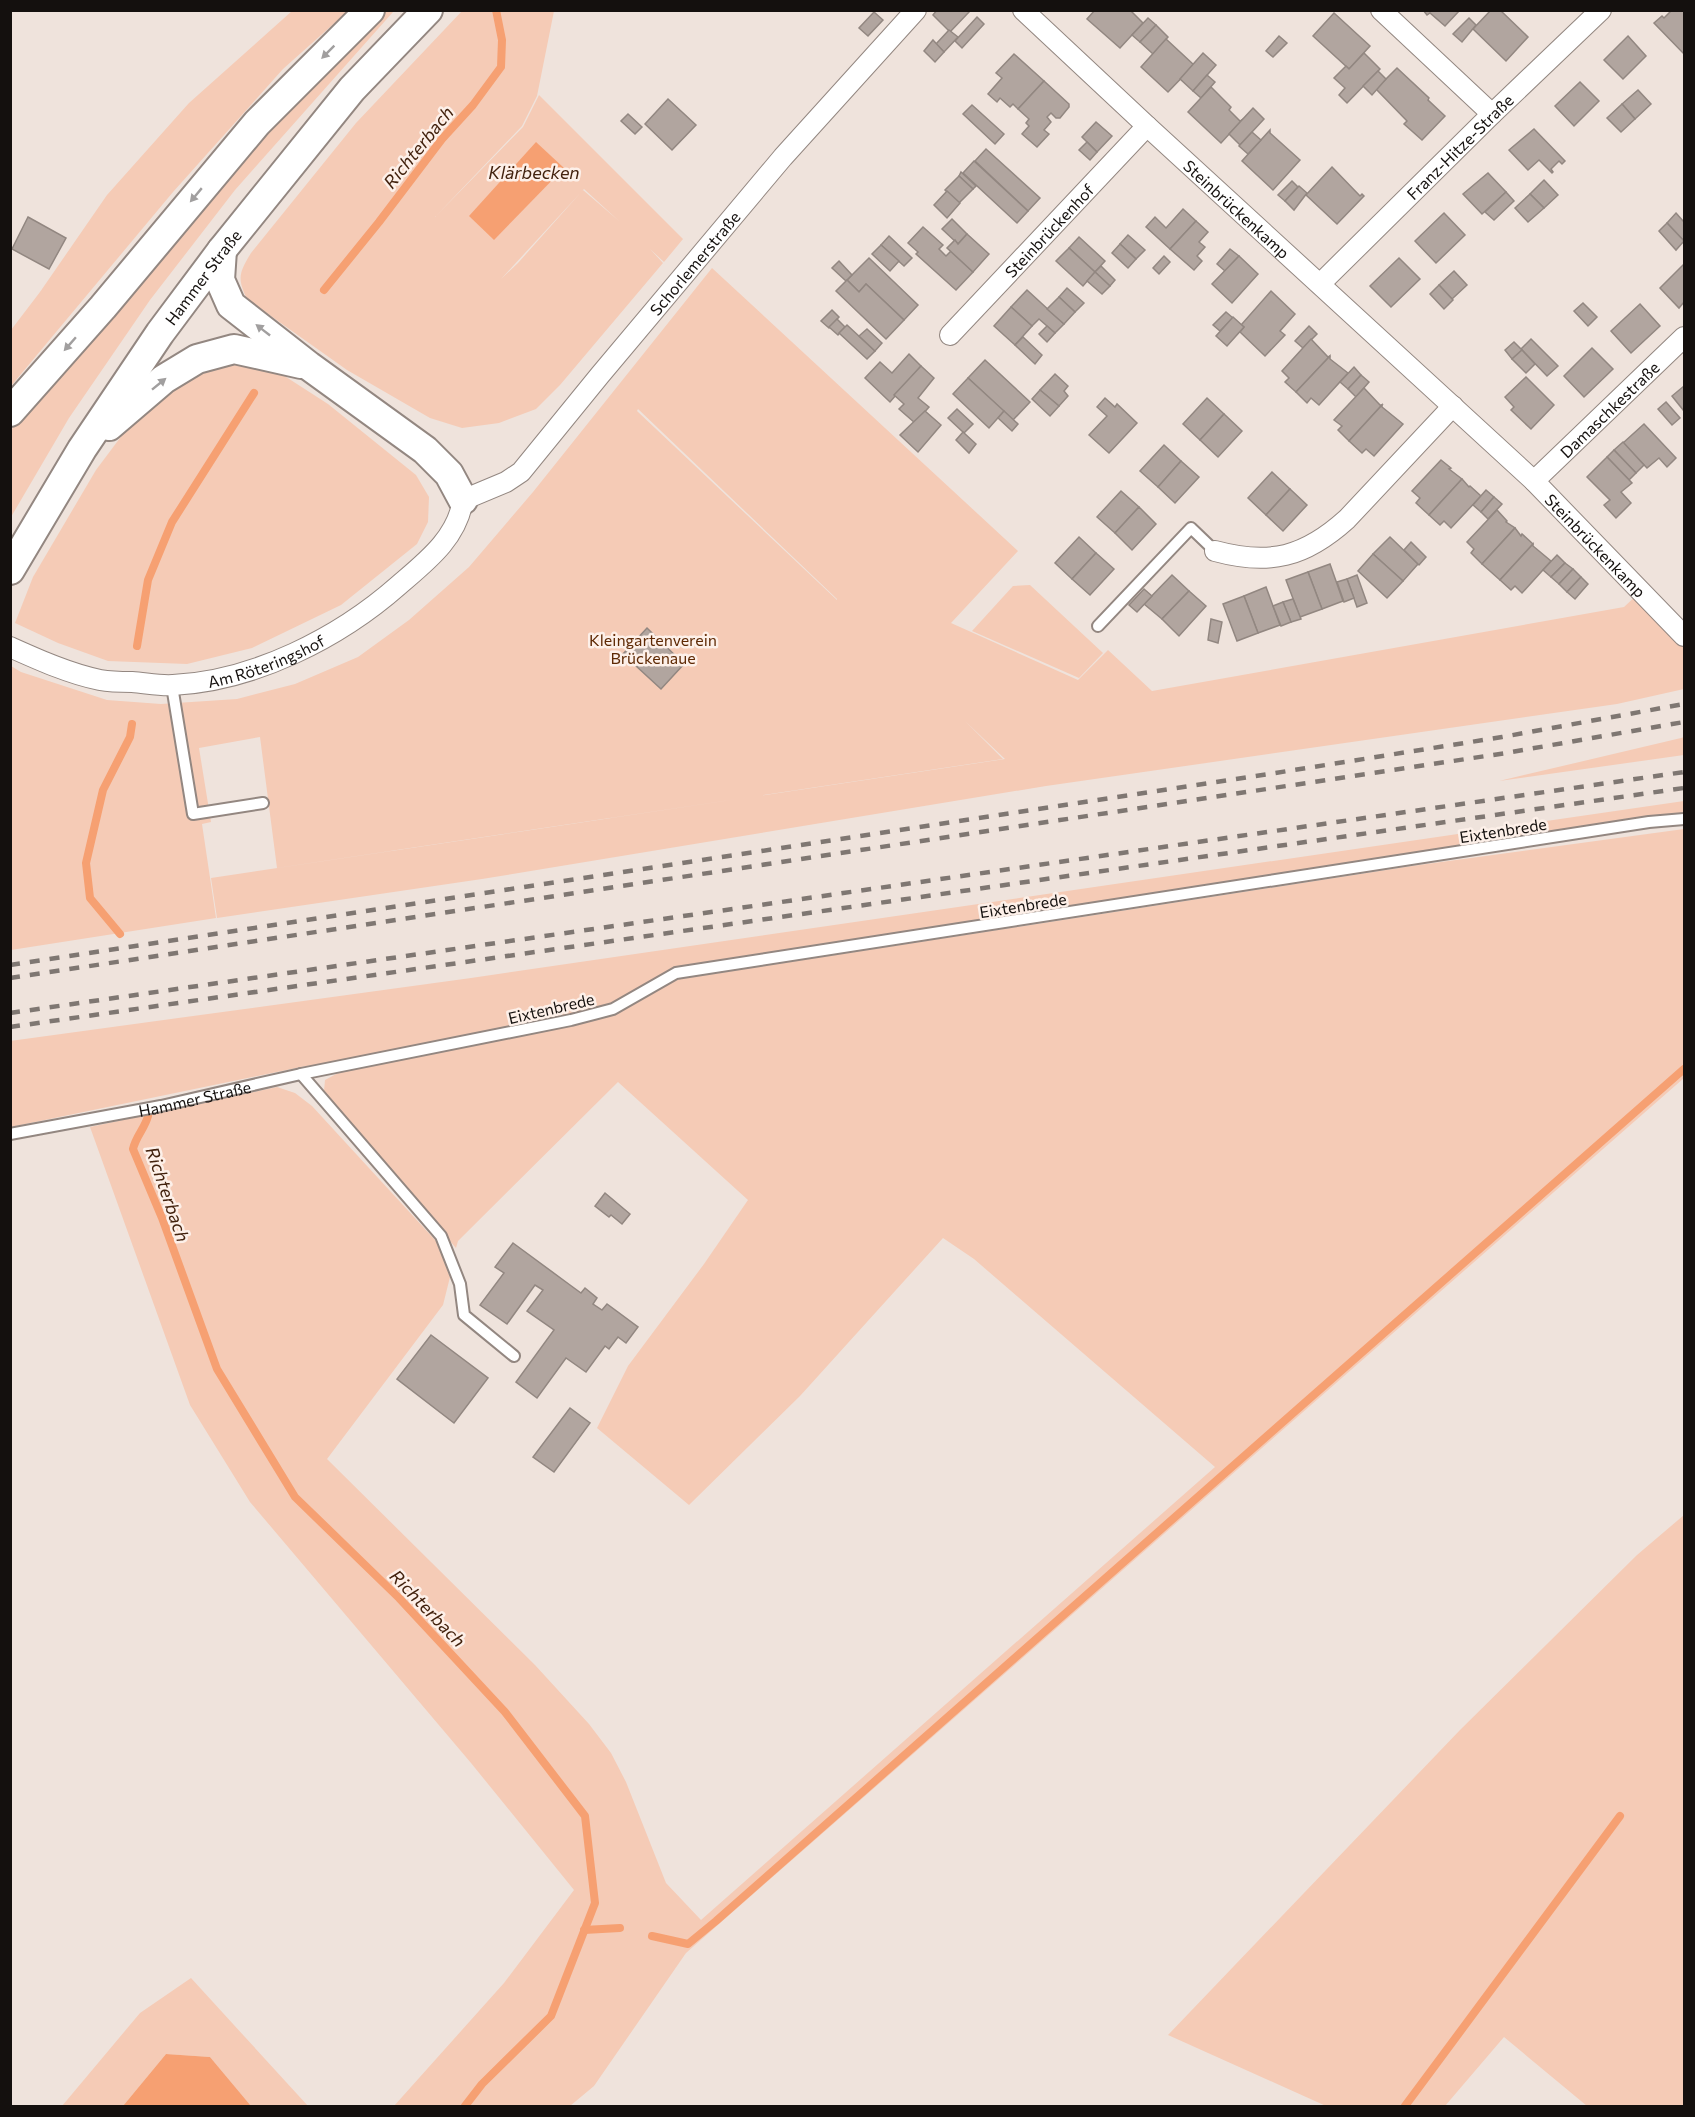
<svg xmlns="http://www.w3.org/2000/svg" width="1695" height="2117" viewBox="0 0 1695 2117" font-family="Commissioner,sans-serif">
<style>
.green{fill:#f5cbb6;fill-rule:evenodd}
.water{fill:#f6a072}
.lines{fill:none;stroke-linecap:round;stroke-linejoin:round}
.stream{stroke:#f6a072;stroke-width:8}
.building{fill:#b1a59f;stroke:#928781;stroke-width:1.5}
.service-casing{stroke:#938781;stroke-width:14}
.minor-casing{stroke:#938781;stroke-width:22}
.secondary-casing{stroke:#938781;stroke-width:32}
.service{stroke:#fff;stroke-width:10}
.minor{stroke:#fff;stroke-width:20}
.secondary{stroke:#fff;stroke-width:28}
.rail{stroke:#7f7772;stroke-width:4.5;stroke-dasharray:10 10;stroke-linecap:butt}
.oneway{fill:#a19f9f}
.labels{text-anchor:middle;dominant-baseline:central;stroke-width:5;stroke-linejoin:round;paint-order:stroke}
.street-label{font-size:16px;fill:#14100e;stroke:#fdf0e9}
.park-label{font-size:16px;fill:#5e2904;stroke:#fdf0e9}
.water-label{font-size:18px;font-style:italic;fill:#43220e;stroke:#fdf0e9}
</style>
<rect width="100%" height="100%" fill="#efe3dc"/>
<!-- green -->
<g class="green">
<path d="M292,11H348L283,69L173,192L11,386V330L40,292L107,195L189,103Z"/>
<path d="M384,11L393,12L235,190L150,300L69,418L11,517V430L317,74Z"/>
<path d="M462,11H554L537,96L522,126L435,217L523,127L539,95L683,239L664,262L650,249L663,263L560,385L536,409L499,423L462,428L430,418L347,370L247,299C237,278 239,273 251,253L356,123ZM584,189L619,221L583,190L518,263L501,279Z"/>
<path d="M712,268L1018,551L951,623L1078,680L1108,650L1152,691L1624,607L1640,592L1684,637V689L1617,704L1046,786L482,879L217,918L211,878L1005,759L965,721L1003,759L277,868L260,737L199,748L211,822L202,824L216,918L11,950V666L21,672L107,700L161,704L237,699L295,684L358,657L409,620L469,567L533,492ZM638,409L837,599V600L637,411Z"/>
<path d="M241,364L283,375L328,404L416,475L429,497L428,522L417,544L341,605L252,648L187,664L108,661L58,643L15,623L33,577L96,470L126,430L150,406L180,384L215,366Z"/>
<path d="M1030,585L1103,653L1079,678L972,631L1013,586Z"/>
<path d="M1684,737V755L1499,781L1681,738Z"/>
<path d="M1684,801V813L927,928L674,969L612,1003L570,1014L375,1055L301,1067L11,1127L10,1041L471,978Z"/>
<path d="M1684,829V1078L686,1953L594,2086L570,2106H394L504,1983L574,1890L471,1763L250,1502L190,1405L90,1127L277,1087L295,1093L312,1106L436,1241L450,1277L443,1305L327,1459L535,1665L589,1724L611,1753L626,1782L666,1883L701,1920L1215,1467L974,1259L943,1238L800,1396L689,1505L597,1428L628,1366L704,1264L748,1200L618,1082L458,1241L456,1248L328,1099L324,1091L325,1080L340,1072L614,1014L659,987L680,979L1412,866Z"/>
<path d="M1684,1515V2106H1587L1504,2037L1445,2106H1326L1168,2035L1460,1730L1637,1555Z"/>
<path d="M191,1978L308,2106H251L210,2057L166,2054L123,2106H62L140,2013Z"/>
</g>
<!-- water -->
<g class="water">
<path d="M536,142L564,168L494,240L469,216Z"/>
<path d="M166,2054L210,2057L251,2106H123Z"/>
</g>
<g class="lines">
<!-- stream -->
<g class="stream">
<path d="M324,290L379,222L442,139L473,105L501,67L502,40L496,10"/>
<path d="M137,646L148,580L172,522L254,393"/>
<path d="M120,934L90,898L86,863L103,790L130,737L132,724"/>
<path d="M148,1116C145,1128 136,1136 133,1149L162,1218L217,1369L295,1497L399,1598L505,1712L585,1816L595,1903L551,2016L482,2084L465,2106"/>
<path d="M584,1930L620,1928"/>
<path d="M652,1936L688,1944L716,1921L1684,1069"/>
<path d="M1405,2106L1620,1816"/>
</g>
</g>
<!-- building -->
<g class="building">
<path d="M937,10H970V11L950,32L933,15Z"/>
<path d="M1095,10H1130L1143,23L1120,48L1087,19Z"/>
<path d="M1423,10H1460L1445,26L1430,13L1427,15Z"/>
<path d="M1491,10H1500L1528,37L1506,61L1473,29Z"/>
<path d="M1672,10H1684V54L1654,23L1662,16L1664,18Z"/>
<path d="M874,12L883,20L868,36L859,28Z"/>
<path d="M1334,13L1370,46L1349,69L1313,36Z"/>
<path d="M977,17L984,24L962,48L955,41Z"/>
<path d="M1148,18L1156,25L1140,42L1132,35Z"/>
<path d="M1469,18L1476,25L1462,42L1453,34Z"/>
<path d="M1156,25L1168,37L1153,54L1140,42Z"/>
<path d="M949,30L958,37L944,52L936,44Z"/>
<path d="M1279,36L1287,43L1273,57L1266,51Z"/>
<path d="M1628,36L1646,56L1623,79L1604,60Z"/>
<path d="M1166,39L1194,65L1168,92L1141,67Z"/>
<path d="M933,40L944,52L935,62L924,51Z"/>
<path d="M1203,53L1216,65L1193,91L1180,79Z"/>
<path d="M1364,53L1380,69L1347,103L1339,95L1345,88L1334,78L1346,66L1349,69Z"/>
<path d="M1014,54L1044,81L1018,109L1013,104L1010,107L1000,98L997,102L988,94L1002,78L996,73Z"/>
<path d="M1397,68L1429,98L1428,100L1445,116L1422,140L1404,124L1407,121L1376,89Z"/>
<path d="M1378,71L1386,79L1372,95L1363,86Z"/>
<path d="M1207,75L1215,82L1201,98L1193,91Z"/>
<path d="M1044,81L1069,104V107L1060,118H1056L1051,113L1047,117L1051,122L1044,130L1049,134L1037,147L1022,134L1029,126L1026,123L1029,119L1018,109Z"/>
<path d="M1580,82L1599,101L1574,126L1555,106Z"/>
<path d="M1211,87L1231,107L1229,110L1240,121L1243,119L1221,143L1188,112Z"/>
<path d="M1638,90L1651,104L1635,119L1622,104Z"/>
<path d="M668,99L696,125L672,150L645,124Z"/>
<path d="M1622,104L1635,119L1621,132L1607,118Z"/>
<path d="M972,105L1004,134L995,144L963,114Z"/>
<path d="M1253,108L1264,119L1240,145L1229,134Z"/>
<path d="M628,114L642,127L635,134L621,121Z"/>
<path d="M1096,122L1112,136L1097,152L1082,137Z"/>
<path d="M1534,129L1565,161L1562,164L1559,161L1551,169L1553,172L1552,173L1539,160L1528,170L1509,150Z"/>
<path d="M1270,130V133L1300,160L1273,190L1242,161Z"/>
<path d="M1252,132L1261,140L1248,154L1239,146Z"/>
<path d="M1087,142L1097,152L1090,160L1079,150Z"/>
<path d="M986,149L1040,198L1028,211L975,161Z"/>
<path d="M974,161L1028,211L1017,223L963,173Z"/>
<path d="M1332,167L1360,196L1362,194L1364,196L1337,224L1306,195Z"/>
<path d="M961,172L976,186L973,189L959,176Z"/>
<path d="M1488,173L1506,192L1482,214L1463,194Z"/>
<path d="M959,176L973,189L959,203L945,190Z"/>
<path d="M1544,180L1558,195L1544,208L1530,194Z"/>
<path d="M1292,181L1298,187L1285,201L1278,195Z"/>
<path d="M1299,186L1307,193L1294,210L1285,201Z"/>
<path d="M947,191L960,203L947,218L934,205Z"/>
<path d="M1506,192L1514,201L1494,220L1485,212Z"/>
<path d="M1530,194L1544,208L1528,222L1515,208Z"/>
<path d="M1183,209L1196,221L1170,249L1146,227L1155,217L1166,228Z"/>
<path d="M1444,213L1465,235L1436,263L1415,241Z"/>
<path d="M1676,213L1684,222V241L1667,223Z"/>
<path d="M28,217L66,238L49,269L12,249Z"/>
<path d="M952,219L967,234L958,244L942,229Z"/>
<path d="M1196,221L1208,232L1199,242L1205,247L1197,256L1202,261L1194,270L1170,249Z"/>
<path d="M1667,223L1684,241L1676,250L1659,231Z"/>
<path d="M923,227L943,245L939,249L946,256L951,251L973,272L956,290L916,254L918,252L908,243Z"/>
<path d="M967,234L989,254L973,272L947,248L955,240L958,244Z"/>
<path d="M1128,235L1145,250L1136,259L1120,244Z"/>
<path d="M889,236L912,258L904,266L881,245Z"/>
<path d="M1079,237L1105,261L1095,272L1069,248Z"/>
<path d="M1120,244L1136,259L1128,268L1112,253Z"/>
<path d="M881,245L899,261L890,271L872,254Z"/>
<path d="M1069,248L1095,272L1083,286L1056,261Z"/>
<path d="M1230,249L1239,256L1225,271L1217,264Z"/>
<path d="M1164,256L1170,262L1159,274L1153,268Z"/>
<path d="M1239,256L1258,274L1232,303L1212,284Z"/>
<path d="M869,258L918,305L904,320L866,284L859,292L847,280Z"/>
<path d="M1399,258L1420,279L1391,307L1370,286Z"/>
<path d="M839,261L852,275L846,281L832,268Z"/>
<path d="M1684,264V302L1679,308L1660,288Z"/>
<path d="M1101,266L1115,280L1110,286L1095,272Z"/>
<path d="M1454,271L1467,285L1452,299L1439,285Z"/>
<path d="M1095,272L1110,286L1102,294L1087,281Z"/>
<path d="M847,280L859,292L866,284L904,320L886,339L836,291Z"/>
<path d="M1439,285L1453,300L1444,309L1430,294Z"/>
<path d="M1067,288L1084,303L1075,312L1059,297Z"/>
<path d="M1027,290L1064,324L1055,333L1039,319L1032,326L1011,307Z"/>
<path d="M1271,291L1295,314L1280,331L1285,335L1265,356L1240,332L1244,327L1241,325Z"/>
<path d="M1059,297L1075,312L1064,324L1047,309Z"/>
<path d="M1583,303L1597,317L1588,326L1574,311Z"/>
<path d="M1640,304L1660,326L1631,353L1611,331Z"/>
<path d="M1011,307L1032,326L1015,345L994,326Z"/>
<path d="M832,310L839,317L829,328L821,321Z"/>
<path d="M1226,312L1233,318L1220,331L1213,325Z"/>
<path d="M1233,317L1244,327L1227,346L1216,336Z"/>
<path d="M837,319L845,327L838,335L829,327Z"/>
<path d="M847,325L875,351L867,359L839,333Z"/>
<path d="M1047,326L1055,333L1047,342L1039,334Z"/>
<path d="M1309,326L1317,334L1303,348L1295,341Z"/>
<path d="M867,329L882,343L875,351L859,336Z"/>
<path d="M1023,337L1042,355L1035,364L1015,345Z"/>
<path d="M1311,339L1328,357L1330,356L1296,392L1285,382L1289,378L1282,371Z"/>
<path d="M1531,339L1558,366L1547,376L1521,349Z"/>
<path d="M1514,342L1522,350L1512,359L1505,350Z"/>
<path d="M1592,348L1613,369L1584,397L1564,376Z"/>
<path d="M1522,350L1535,364L1526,373L1512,359Z"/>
<path d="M909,354L921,366L890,402L865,378L880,362L892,373Z"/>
<path d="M1330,356V359L1348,373L1319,405L1311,398L1307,403L1296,392Z"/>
<path d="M985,360L1030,402L1013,420L968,378Z"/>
<path d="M921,366L934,378L918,398L929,407L915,423L899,409L904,404L894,395Z"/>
<path d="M1354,367L1361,375L1348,389L1340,382Z"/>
<path d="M1055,374L1068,386L1064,391L1068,396L1059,406L1040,390Z"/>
<path d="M1361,375L1369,382L1356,397L1348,389Z"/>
<path d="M1526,377L1554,405L1531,429L1511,410L1514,407L1505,397Z"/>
<path d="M968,378L1004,411L989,428L953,394Z"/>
<path d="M1684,386V411L1672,396Z"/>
<path d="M1364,388L1380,405H1382L1349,441L1338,430L1342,426L1334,420Z"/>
<path d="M1040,390L1059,406L1050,416L1032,399Z"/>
<path d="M1105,398L1115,407L1117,404L1137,423L1109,453L1089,435L1107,416L1097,407Z"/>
<path d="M1207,398L1224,414L1200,440L1183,424Z"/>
<path d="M1666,402L1680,418L1672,425L1658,409Z"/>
<path d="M1382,405V407L1403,424L1374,456L1366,449L1362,453L1349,441Z"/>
<path d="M957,409L973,424L964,433L948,418Z"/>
<path d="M925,411L941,425L918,452L900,435Z"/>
<path d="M1004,411L1018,424L1012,431L998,418Z"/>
<path d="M1224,414L1242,431L1218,457L1200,440Z"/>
<path d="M1644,424L1676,458L1667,467L1659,458L1647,468L1623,443Z"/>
<path d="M963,432L976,444L969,453L956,440Z"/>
<path d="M1623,442L1644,465L1636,473L1614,450Z"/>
<path d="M1164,445L1181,461L1158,487L1140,471Z"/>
<path d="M1614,450L1636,473L1629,480L1607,457Z"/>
<path d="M1607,457L1632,483L1621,492L1631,503L1616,518L1604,505L1610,500L1587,477Z"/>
<path d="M1441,460L1451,468L1449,469L1462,479L1429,515L1416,503L1420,498L1412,491Z"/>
<path d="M1181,461L1199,477L1175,503L1158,487Z"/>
<path d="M1272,472L1290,489L1266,515L1248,498Z"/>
<path d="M1462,479L1469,487L1470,486L1481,496L1451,528L1444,521L1440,525L1429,515Z"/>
<path d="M1290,489L1307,505L1283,531L1266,515Z"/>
<path d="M1486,490L1494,497L1481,512L1473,505Z"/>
<path d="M1121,491L1139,507L1115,533L1097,517Z"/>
<path d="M1494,497L1502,504L1488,519L1481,512Z"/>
<path d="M1139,507L1156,524L1132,550L1115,533Z"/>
<path d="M1497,510L1507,521L1506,522L1515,528L1482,564L1471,553L1474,549L1467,542Z"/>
<path d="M1515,528L1521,536L1522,534L1533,544L1500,580L1482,564Z"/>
<path d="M1079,537L1096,553L1072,579L1055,563Z"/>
<path d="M1390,537L1418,564L1403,581L1373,554Z"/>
<path d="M1411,542L1426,557L1419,565L1404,550Z"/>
<path d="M1533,544V546L1551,561L1522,593L1515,586L1511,590L1500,580Z"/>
<path d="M1096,553L1114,569L1090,595L1072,579Z"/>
<path d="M1373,554L1403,581L1387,598L1358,571Z"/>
<path d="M1557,555L1565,563L1551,577L1543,570Z"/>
<path d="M1565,563L1573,569L1559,584L1551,577Z"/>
<path d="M1330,564L1343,601L1322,609L1308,572Z"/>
<path d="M1573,569L1581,577L1567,592L1559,584Z"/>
<path d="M1308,572L1322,609L1300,617L1286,580Z"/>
<path d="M1172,575L1189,591L1162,619L1144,604Z"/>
<path d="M1357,575L1367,603L1357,607L1347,579Z"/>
<path d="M1581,577L1588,584L1575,599L1567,592Z"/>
<path d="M1347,579L1354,598L1344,602L1337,582Z"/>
<path d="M1266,587L1280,625L1258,633L1244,596Z"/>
<path d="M1144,589L1152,596L1137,612L1129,605Z"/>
<path d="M1189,591L1206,606L1179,636L1162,619Z"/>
<path d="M1244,596L1258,633L1237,641L1223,604Z"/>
<path d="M1293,599L1301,619L1291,622L1283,602Z"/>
<path d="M1283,602L1291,622L1281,626L1273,606Z"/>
<path d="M1211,619L1222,622L1218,643L1208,640Z"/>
<path d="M647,628L684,664L661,689L623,654Z"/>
<path d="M605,1193L630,1214L622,1224L611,1215L609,1217L595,1206Z"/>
<path d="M513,1243L570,1285L581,1293L585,1288L597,1298L593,1304L602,1310L607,1304L638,1327L626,1343L618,1337L609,1349L605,1346L586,1372L566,1358L537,1398L516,1382L554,1330L527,1311L543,1290L535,1285L507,1324L480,1305L504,1273L495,1267Z"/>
<path d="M431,1335L488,1378L454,1423L397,1379Z"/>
<path d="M570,1408L590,1423L554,1472L533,1457Z"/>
</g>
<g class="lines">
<defs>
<g id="service">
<path d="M1098,626L1191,528L1215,551"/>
<path d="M172,686L193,814L263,803"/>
<path d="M301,1074L441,1236L460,1284L464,1315L514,1356"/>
<path id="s1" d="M10,1134L161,1106L301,1074L571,1020L613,1009L676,973L1649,822L1684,819"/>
</g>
<g id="minor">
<path id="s2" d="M1023,10L1147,126L1534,481L1684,636"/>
<path d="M1381,10L1492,114"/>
<path id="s3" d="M1320,284L1492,114L1601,10"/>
<path id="s4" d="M950,335L1147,126"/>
<path id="s5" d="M1534,481L1684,337"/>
<path d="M1215,551C1270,566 1305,557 1347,519L1453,406"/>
<path id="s6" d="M10,647C39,660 70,674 100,680C111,682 122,682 132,682C146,683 160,686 173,685C254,681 339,638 399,585C427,561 457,538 463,500L506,482L521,472L600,375L783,157L916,10"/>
</g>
<g id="secondary">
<path d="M222,250L220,280L231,305L309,366L425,450L449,474L463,500"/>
<path d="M10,412L103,307L257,123L370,10"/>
<path d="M109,426L164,379L197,359L234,349L301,364"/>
<path id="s7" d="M10,570L82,449L160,333L222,250L352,89L428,10"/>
</g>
</defs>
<!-- service casing -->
<use href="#service" class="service-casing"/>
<!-- minor casing -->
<use href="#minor" class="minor-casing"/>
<!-- secondary casing -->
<use href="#secondary" class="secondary-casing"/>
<!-- service -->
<use href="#service" class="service"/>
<!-- minor -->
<use href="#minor" class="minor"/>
<!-- secondary -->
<use href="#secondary" class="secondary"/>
<!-- rail -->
<g class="rail">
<path d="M10,965L1269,774L1502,737L1684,704"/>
<path d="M10,978L1506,753L1684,722"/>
<path d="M10,1013L1684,772"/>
<path d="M10,1027L1684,788"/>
</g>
</g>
<!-- one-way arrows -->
<defs><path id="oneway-solid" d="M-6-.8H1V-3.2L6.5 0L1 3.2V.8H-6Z" transform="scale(1.5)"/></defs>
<g class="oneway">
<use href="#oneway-solid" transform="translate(328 52) rotate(135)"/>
<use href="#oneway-solid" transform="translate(196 195) rotate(130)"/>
<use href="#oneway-solid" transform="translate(263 330) rotate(-142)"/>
<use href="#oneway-solid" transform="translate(70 344) rotate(131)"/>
<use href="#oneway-solid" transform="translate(159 384) rotate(-39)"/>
</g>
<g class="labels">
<!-- street labels -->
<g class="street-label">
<text stroke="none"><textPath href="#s3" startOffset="196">Franz-Hitze-Straße</textPath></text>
<text stroke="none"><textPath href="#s2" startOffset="292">Steinbrückenkamp</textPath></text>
<text stroke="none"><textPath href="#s4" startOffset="144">Steinbrückenhof</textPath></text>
<text stroke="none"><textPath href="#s6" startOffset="866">Schorlemerstraße</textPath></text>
<text stroke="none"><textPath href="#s7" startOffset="351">Hammer Straße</textPath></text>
<text stroke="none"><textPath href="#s5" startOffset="104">Damaschkestraße</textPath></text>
<text stroke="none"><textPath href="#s2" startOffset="784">Steinbrückenkamp</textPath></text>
<text stroke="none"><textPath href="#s6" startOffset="266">Am Röteringshof</textPath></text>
<text transform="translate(1503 830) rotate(-9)">Eixtenbrede</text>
<text transform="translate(1023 905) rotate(-9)">Eixtenbrede</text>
<text transform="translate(551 1008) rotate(-13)">Eixtenbrede</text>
<text stroke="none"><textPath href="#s1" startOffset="188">Hammer Straße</textPath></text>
</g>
<!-- park labels -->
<g class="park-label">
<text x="653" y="639">Kleingartenverein<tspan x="653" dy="18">Brückenaue</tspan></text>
</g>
<!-- water labels -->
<g class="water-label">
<text transform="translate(418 147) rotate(-51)">Richterbach</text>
<text x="534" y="172">Klärbecken</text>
<text transform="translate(168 1194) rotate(71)">Richterbach</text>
<text transform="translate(428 1608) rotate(46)">Richterbach</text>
</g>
</g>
<!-- border -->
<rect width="1695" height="2117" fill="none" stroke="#14100e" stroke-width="24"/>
</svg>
